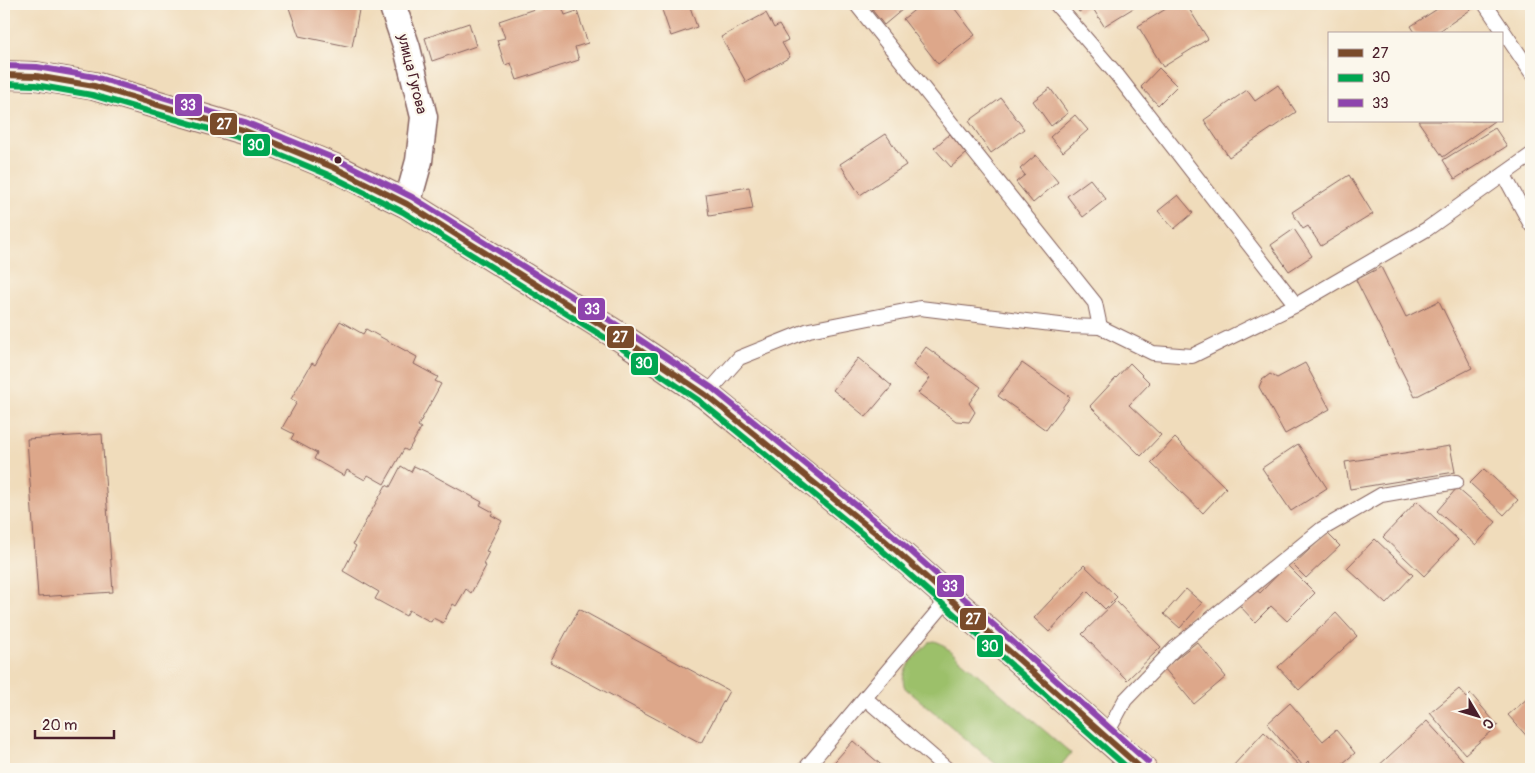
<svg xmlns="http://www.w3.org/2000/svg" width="1535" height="773" viewBox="0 0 1535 773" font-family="Pangolin,sans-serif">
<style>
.green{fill:#9cc06a;stroke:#73704a}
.building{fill:#dda78a}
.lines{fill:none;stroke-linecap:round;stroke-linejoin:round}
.lane-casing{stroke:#84615d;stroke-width:16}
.street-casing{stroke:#84615d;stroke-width:29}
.secondary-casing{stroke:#84615d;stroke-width:30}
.lane{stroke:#fff;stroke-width:14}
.street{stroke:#fff;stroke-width:26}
.secondary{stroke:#fde4d1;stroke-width:28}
.bus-1-casing{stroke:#fbf7ec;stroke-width:10}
.bus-2-casing{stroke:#fbf7ec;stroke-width:10}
.bus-3-casing{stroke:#fbf7ec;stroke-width:10}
.bus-1{stroke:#7a4b2a;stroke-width:6}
.bus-2{stroke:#00a651;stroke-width:6}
.bus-3{stroke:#8e44ad;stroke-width:6}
.bus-dot{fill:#4a1f2b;stroke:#fbf7ec;stroke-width:2}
.labels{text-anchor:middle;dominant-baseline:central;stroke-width:4.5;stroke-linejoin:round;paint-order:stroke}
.street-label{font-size:15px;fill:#4a1f2b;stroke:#fbf7ec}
.line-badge{stroke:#fbf7ec;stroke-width:2}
.badge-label{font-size:14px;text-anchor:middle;font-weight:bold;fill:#fff}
</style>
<rect width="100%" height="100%" fill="#fbf7ec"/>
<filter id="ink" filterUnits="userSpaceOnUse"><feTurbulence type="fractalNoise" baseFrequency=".02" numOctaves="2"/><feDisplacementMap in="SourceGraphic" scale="10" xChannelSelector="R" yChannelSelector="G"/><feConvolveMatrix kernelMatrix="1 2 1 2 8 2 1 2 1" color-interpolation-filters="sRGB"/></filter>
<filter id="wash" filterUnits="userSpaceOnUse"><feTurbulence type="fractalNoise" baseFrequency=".0096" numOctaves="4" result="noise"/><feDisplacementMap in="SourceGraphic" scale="20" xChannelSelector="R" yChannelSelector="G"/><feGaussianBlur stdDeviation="1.12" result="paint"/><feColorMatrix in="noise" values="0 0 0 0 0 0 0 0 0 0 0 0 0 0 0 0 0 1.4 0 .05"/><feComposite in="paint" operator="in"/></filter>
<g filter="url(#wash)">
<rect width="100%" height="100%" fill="#f0dcbb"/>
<!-- green -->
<path class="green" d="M935,641L942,644L1071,753L1058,769H1002L905,688C897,670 918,655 929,642Z"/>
<g id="blocks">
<!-- building -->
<g class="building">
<path d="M290,4H357L359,10L352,47L299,36L288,5Z"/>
<path d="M549,4H561L565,15L577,11L588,43L575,47L579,60L517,80L511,63L505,65L497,40L505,38L499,21Z"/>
<path d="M660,4H689L697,27L671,36Z"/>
<path d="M879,4H909L884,25L872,10Z"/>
<path d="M922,4H951L975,35L938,64L903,19Z"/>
<path d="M1073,4H1092L1079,12Z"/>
<path d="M1098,4H1140L1104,26L1092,7Z"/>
<path d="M1174,4H1186L1208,39L1163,67L1138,26Z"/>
<path d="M1445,4H1475L1476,6L1435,34H1416L1411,26Z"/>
<path d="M766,13L774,28L779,25L788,40L782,43L790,57L746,82L721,37Z"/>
<path d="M469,23L476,46L432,61L425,38Z"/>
<path d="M1159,68L1177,86L1158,105L1141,87Z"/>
<path d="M1278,85L1296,112L1229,157L1204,120L1247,90L1255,101Z"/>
<path d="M1050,88L1068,113L1051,126L1033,101Z"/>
<path d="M1001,98L1024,129L991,153L969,121Z"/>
<path d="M1075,115L1088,130L1063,152L1050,137Z"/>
<path d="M1418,121H1494L1443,157Z"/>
<path d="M1495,128L1507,146L1455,179L1443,160Z"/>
<path d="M886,134L906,165L860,195L840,164Z"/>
<path d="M950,134L966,154L951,167L934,148Z"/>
<path d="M1036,155L1058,182L1033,203L1016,182L1025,175L1020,169Z"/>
<path d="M1349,175L1373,214L1321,246L1308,226L1303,229L1292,212Z"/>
<path d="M1090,179L1106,199L1083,217L1067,196Z"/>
<path d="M749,187L753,209L709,216L706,194Z"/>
<path d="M1178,195L1193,213L1174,229L1158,211Z"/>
<path d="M1294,229L1312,256L1289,271L1271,245Z"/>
<path d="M1381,267L1406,317L1439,301L1472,368L1415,397L1356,280Z"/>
<path d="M340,321L363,334L366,329L417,357L414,364L438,377L435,381L441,384L418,426L421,428L408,451L404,449L384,484L368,475L365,480L347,470L344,476L314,459L317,453L291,439L294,434L282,428L297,402L291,399L312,363L315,365Z"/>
<path d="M926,347L981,387L969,403L975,412L969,422L956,421L918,393L930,378L913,365Z"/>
<path d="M858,358L892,386L866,417L833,390Z"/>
<path d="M1022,363L1070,397L1046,430L998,396Z"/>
<path d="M1130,363L1150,383L1129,405L1161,435L1141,456L1090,406Z"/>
<path d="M1305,363L1330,409L1285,434L1259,387L1262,380L1270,374L1277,378Z"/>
<path d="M102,434L113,592L38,597L27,439Z"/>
<path d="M1175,438L1226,488L1203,513L1151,463Z"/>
<path d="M1298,444L1327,488L1291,511L1262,468Z"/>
<path d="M1450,446L1455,472L1350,489L1345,462Z"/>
<path d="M401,466L411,472L414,466L427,472L482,502L480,505L493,512L491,515L502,521L486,551L489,552L483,564L486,566L471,593L466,589L456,606L453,604L443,623L433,618L431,622L409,610L406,616L375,599L379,592L343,571L356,546L353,544L386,485L390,487Z"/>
<path d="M1484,469L1518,500L1504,515L1470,483Z"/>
<path d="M1457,488L1496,522L1476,545L1437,511Z"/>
<path d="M1417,501L1458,540L1424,576L1383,537Z"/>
<path d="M1327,533L1340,546L1306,578L1293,565Z"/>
<path d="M1375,539L1413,575L1386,604L1347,568Z"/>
<path d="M1084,565L1117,597L1105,609L1087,591L1049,632L1034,618Z"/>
<path d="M1287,565L1315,593L1287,621L1271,606L1255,622L1239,605L1255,589L1260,593Z"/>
<path d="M1186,589L1202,603L1180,628L1164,614Z"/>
<path d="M1116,601L1161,647L1127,680L1082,634Z"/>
<path d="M579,609L729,691L701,743L550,662Z"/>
<path d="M1336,613L1357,636L1299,690L1278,667Z"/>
<path d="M1197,642L1226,677L1194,704L1164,668Z"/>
<path d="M1459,689L1467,698L1471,694L1498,726L1465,754L1430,713Z"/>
<path d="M1528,698L1531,702V741L1508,715Z"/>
<path d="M1290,703L1323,741L1336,730L1355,753L1336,769H1315L1308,761L1303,766L1267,724Z"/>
<path d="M1427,721L1471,769H1375Z"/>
<path d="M1264,732L1303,769H1234L1232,767Z"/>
<path d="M853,741L886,769H828Z"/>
</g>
</g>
</g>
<g filter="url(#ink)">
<use href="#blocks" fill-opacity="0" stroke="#84615d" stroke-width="1"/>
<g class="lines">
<defs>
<g id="lane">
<path d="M856,4L1095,303L1100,327"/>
<path d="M1056,4L1117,75L1296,305"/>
<path d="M1485,4L1531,72"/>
<path d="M1504,175L1531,225"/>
<path d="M706,395L739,358L809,330L920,308L1068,326L1100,327L1153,353L1192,356L1296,305L1427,229L1531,155"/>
<path d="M865,698L947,769"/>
<path d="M1105,737L1125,700L1175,648L1322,529L1381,495L1456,482"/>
<path d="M805,769L949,598"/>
</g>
<path id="street" d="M392,4L407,48L424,117L419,161L407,204"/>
<path id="secondary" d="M4,75L36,76L94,86L243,130L335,168L407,204L625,340L706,395L882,538L1142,769"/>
</defs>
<!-- lane casing -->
<use href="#lane" class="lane-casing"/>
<!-- street casing -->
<use href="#street" class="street-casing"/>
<!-- secondary casing -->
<use href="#secondary" class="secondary-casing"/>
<!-- lane -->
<use href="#lane" class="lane"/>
<!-- street -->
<use href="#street" class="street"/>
<!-- secondary -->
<use href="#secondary" class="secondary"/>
<defs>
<path id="bus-1" d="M4,75L36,76L94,86L243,130L335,168L407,204L625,340L706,395L882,538L1142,769"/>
<path id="bus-2" d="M4,84L35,85L92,95L240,138L331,176L403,212L620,347L701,402L876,545L1129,769"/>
<path id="bus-3" d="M4,66L37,67L95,77L245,122L338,160L412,197L630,333L712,388L888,531L1148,762"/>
</defs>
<!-- bus-1 casing -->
<use href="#bus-1" class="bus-1-casing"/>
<!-- bus-2 casing -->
<use href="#bus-2" class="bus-2-casing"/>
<!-- bus-3 casing -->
<use href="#bus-3" class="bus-3-casing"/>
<!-- bus-1 -->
<use href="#bus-1" class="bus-1"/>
<!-- bus-2 -->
<use href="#bus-2" class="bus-2"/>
<!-- bus-3 -->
<use href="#bus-3" class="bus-3"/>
</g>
</g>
<!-- markers -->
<circle class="bus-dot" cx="338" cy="160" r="4.5"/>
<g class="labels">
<!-- street labels -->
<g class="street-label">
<text transform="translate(412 74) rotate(76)">улица Гугова</text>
</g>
</g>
<g class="line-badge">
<rect x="174" y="93" width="29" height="24" rx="5" fill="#8e44ad"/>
<rect x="209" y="112" width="29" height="24" rx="5" fill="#7a4b2a"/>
<rect x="242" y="133" width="29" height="24" rx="5" fill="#00a651"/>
<rect x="577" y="297" width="29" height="24" rx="5" fill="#8e44ad"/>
<rect x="606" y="325" width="29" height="24" rx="5" fill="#7a4b2a"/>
<rect x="630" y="352" width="29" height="24" rx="5" fill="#00a651"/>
<rect x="936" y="574" width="29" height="24" rx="5" fill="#8e44ad"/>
<rect x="959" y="607" width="28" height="24" rx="5" fill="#7a4b2a"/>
<rect x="976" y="634" width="28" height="24" rx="5" fill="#00a651"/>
</g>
<g class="badge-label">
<text x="188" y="110">33</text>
<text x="224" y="129">27</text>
<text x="256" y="150">30</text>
<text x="592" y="314">33</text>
<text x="620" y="342">27</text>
<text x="644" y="368">30</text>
<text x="950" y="591">33</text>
<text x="973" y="624">27</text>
<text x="990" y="651">30</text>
</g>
<!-- margin -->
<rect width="1535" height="773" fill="none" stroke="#fbf7ec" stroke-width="20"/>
<!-- legend -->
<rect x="1328" y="32" width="175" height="90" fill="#fbf7ec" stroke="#b4a19f"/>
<rect x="1338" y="49" width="25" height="8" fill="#7a4b2a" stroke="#b4a19f"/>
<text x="1372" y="58" font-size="15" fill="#4a1f2b">27</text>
<rect x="1338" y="74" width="25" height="8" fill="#00a651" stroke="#b4a19f"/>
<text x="1372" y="82" font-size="15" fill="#4a1f2b">30</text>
<rect x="1338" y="99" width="25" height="8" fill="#8e44ad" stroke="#b4a19f"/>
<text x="1372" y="108" font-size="15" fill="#4a1f2b">33</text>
<!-- north arrow -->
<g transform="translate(1478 716) rotate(128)" stroke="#fbf7ec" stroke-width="4" paint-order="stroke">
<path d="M0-4L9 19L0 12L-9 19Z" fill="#4a1f2b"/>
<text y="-8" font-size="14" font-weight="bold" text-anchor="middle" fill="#4a1f2b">С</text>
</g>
<!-- scale -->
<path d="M35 730v8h79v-8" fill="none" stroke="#4a1f2b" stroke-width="2.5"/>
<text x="42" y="730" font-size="15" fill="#4a1f2b" stroke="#fbf7ec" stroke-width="4" paint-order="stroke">20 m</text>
</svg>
